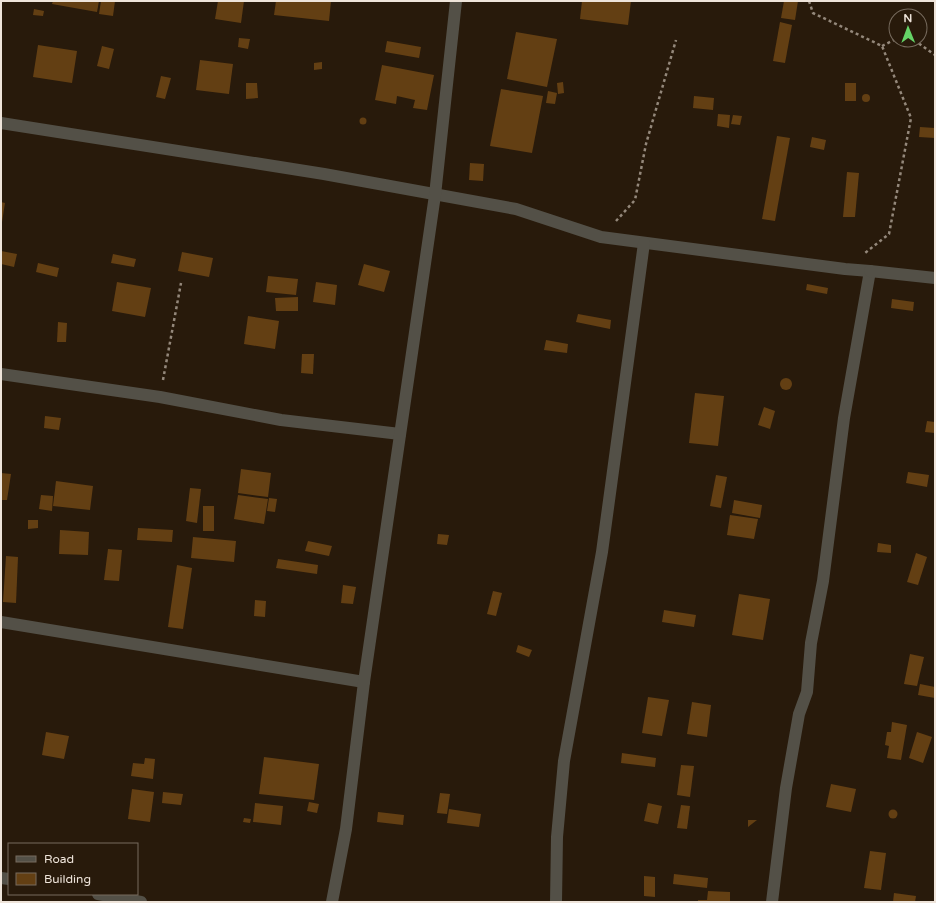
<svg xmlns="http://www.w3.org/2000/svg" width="936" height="903" viewBox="0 0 936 903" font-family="'Varela Round',sans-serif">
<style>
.building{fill:#633f13}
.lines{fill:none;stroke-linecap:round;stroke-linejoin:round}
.path{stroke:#94887b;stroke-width:2.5;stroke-dasharray:3 3;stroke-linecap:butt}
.minor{stroke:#535047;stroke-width:12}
</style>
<rect width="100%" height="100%" fill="#281a0b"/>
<!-- building -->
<g class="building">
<path d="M53,1H99L97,12L52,4Z"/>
<path d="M101,1H115L113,16L99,14Z"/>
<path d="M218,1H244L241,23L215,19Z"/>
<path d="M276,1H331L329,21L274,15Z"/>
<path d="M582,1H631L628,25L580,19Z"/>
<path d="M784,1H798L795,20L781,18Z"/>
<path d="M34,9L44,11L43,16L33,15Z"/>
<path d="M780,22L792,25L785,63L773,61Z"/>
<path d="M516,32L557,39L547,87L507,79Z"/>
<path d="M239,38L250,39L248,49L238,47Z"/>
<path d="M387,41L421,47L419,58L385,52Z"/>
<path d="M38,45L77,51L72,83L33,77Z"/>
<path d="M102,46L114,49L109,69L97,66Z"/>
<path d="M200,60L233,64L229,94L196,90Z"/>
<path d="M322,62V69L314,70V63Z"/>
<path d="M382,65L434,75L427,110L413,108L415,100L397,96L396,104L375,100Z"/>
<path d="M161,76L171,78L165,99L156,97Z"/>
<path d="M563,82L564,93L558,94L557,83Z"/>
<path d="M246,83H257L258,98L246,99Z"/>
<rect x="845" y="83" width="11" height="18"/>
<path d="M501,89L543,96L532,153L490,146Z"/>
<path d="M548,91L557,93L555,104L546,103Z"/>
<circle cx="866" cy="98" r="4"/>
<path d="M694,96L714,98L713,110L693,108Z"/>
<path d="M718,114L730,115L729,128L717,126Z"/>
<path d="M733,115L742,116L740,125L731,124Z"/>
<circle cx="363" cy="121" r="3.5"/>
<path d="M920,127L935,128V138L919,137Z"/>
<path d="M777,136L790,138L775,221L762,219Z"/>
<path d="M812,137L826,140L824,150L810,147Z"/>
<path d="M470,163L484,164L483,181L469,180Z"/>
<path d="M847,172L859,173L855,217H843Z"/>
<path d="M1,202L5,203L2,222H1Z"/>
<path d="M1,251L17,254L14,267L1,264Z"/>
<path d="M182,252L213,258L209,277L178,271Z"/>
<path d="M113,254L136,259L134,267L111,263Z"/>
<path d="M38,263L59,268L57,277L36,272Z"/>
<path d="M364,264L390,271L384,292L358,285Z"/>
<path d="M268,276L298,279L296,295L266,292Z"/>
<path d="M117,282L151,288L145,317L112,311Z"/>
<path d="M316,282L337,285L335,305L313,302Z"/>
<path d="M807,284L828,288L827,294L806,290Z"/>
<path d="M298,297V311H276L275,298Z"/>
<path d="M892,299L914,302L913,311L891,308Z"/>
<path d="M578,314L611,320L610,329L576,322Z"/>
<path d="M248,316L279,321L275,349L244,344Z"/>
<path d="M58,322L67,323L66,342H57Z"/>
<path d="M546,340L568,344L567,353L544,350Z"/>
<path d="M302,354H314L313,374L301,373Z"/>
<circle cx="786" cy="384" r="6"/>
<path d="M695,393L724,396L718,446L689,443Z"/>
<path d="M764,407L775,411L770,429L758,425Z"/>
<path d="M45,416L61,418L59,430L44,428Z"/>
<path d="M927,421L935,422V433L925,432Z"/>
<path d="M241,469L271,473L268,497L238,493Z"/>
<path d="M908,472L929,475L927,487L906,483Z"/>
<path d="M1,473L11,474L7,500H1Z"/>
<path d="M716,475L727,477L721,508L710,506Z"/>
<path d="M56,481L93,486L90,510L53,506Z"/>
<path d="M190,488L201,489L197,523L186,521Z"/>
<path d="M41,495L53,496L52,511L39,509Z"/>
<path d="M238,495L268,499L264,524L234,519Z"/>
<path d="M269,498L277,499L275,512L267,511Z"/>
<path d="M734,500L762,505L760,518L732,513Z"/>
<rect x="203" y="506" width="11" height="25"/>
<path d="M730,515L758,519L754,539L727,535Z"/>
<path d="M28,520H38V528L28,529Z"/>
<path d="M138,528L173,530L172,542L137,540Z"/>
<path d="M60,530L89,532L88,555L59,554Z"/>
<path d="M438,534L449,535L447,545L437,544Z"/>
<path d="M193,537L236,541L234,562L191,558Z"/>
<path d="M308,541L332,546L329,556L305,551Z"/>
<path d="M878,543L891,545V553L877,552Z"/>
<path d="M108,549L122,550L119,581L104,580Z"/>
<path d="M916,553L927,557L918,585L907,582Z"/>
<path d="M6,556L18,557L16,603L3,602Z"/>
<path d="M278,559L318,565L317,574L276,568Z"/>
<path d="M177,565L192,568L183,629L168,627Z"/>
<path d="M343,585L356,587L353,604L341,603Z"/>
<path d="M493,591L502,593L496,616L487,614Z"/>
<path d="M739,594L770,599L763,640L732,635Z"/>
<path d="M255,600L266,601L265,617L254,616Z"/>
<path d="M664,610L696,615L694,627L662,622Z"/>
<path d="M518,645L532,650L529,657L516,652Z"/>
<path d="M910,654L924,657L917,686L904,684Z"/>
<path d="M920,684L935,687V698L918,695Z"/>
<path d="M648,697L669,700L662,736L642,733Z"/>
<path d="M692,702L711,705L707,737L687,734Z"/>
<path d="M892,722L907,725L901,760L887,758L889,746L885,745L887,732H891Z"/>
<path d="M46,732L69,736L64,759L42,755Z"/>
<path d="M917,732L932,737L923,763L909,758Z"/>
<path d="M622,753L656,758L655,767L621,763Z"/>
<path d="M264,757L319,764L314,800L259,794Z"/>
<path d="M145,758L155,759L153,779L131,776L133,763L144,764Z"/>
<path d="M681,765L694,766L690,797L677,795Z"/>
<path d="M831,784L856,789L851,812L826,807Z"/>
<path d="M132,789L154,792L150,822L128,819Z"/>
<path d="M163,792L183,794L181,805L162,803Z"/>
<path d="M440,793L450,794L447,814L437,813Z"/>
<path d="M309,802L319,804L317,813L307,811Z"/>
<path d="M255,803L283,806L281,825L253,822Z"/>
<path d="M648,803L662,806L658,824L644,821Z"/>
<path d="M681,805L690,806L687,829L677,828Z"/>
<path d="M449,809L481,814L479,827L447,823Z"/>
<circle cx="893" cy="814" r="4.5"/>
<path d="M378,812L404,815L403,825L377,822Z"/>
<path d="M244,818L251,819L250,823L243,822Z"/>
<path d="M748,820H757L748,827Z"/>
<path d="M870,851L886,853L881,890L864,888Z"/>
<path d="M674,874L708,878L707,888L673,884Z"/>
<path d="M644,876L655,877V897L644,896Z"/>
<path d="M708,891L730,892V902H698V900H707Z"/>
<path d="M894,893L916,896L915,902H893Z"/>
</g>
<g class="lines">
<!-- path -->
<g class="path">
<path d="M809,1L813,13L882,46L911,118L889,234L865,253"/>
<path d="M914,40L935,55"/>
<path d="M882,46L896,39"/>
<path d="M616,221L635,200L646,144L676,40"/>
<path d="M163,380L181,283"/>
</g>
<!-- minor -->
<g class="minor">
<path d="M1,123L324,174L516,209L601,237L845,269L870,271L844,418L823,581L811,643L807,692L799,714L786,788L772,902"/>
<path d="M870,271L935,278"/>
<path d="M1,374L160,397L281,420L400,434"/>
<path d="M1,622L364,682"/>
<path d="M1,878L9,879"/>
<path d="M98,894L141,902"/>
<path d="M332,902L346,829L364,682L435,195L456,1"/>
<path d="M556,902L557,837L564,761L602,552L644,243"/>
</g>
</g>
<!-- border -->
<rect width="936" height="903" fill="none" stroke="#eee4da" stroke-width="4"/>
<!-- legend -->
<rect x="8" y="843" width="130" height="52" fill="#281a0b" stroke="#776b5e"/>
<rect x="16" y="856" width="20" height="6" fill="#535047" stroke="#776b5e"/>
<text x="44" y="863" font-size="12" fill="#eee4da">Road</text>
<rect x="16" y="873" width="20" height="12" fill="#633f13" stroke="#776b5e"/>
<text x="44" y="883" font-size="12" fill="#eee4da">Building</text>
<!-- north arrow -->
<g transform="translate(908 28) rotate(359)"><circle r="19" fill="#281a0b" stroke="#776b5e"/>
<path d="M0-3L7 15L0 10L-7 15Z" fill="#65d467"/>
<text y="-6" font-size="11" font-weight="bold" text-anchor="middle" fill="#eee4da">N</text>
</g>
</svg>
